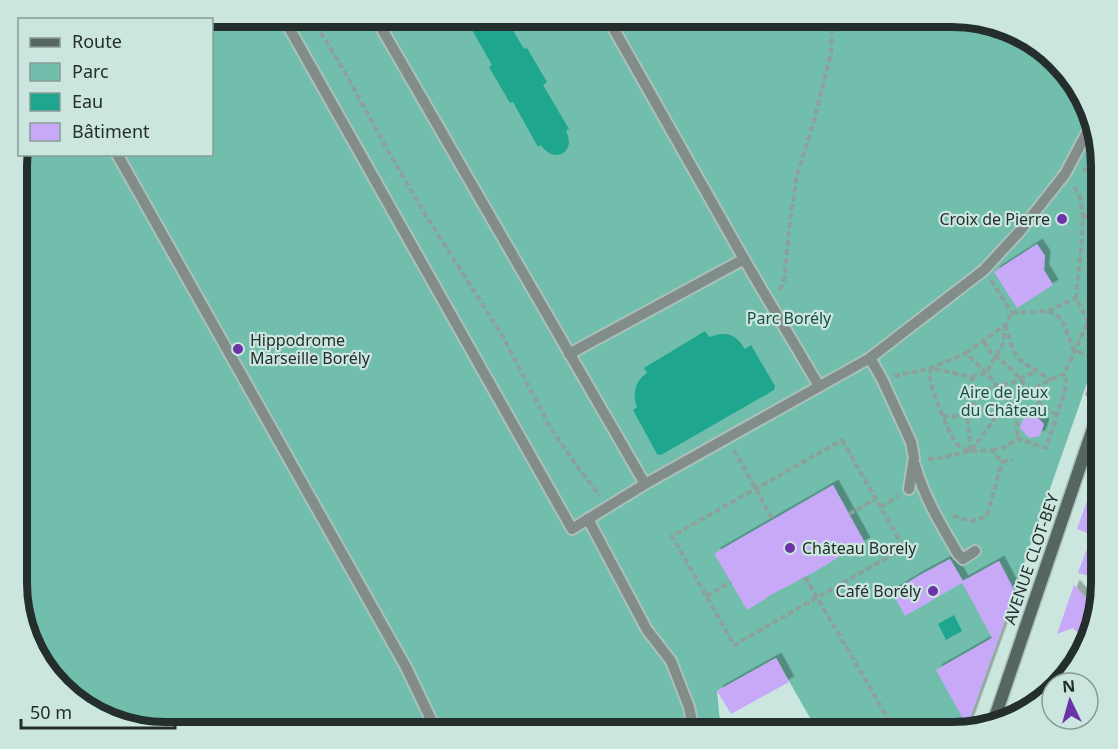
<svg xmlns="http://www.w3.org/2000/svg" width="1118" height="749" viewBox="0 0 1118 749" font-family="'Noto Sans',sans-serif">
<style>
.green{fill:#71bead}
.water{fill:#1ea68f}
.building{fill:#c8a9f8;filter:url(#shadow)}
.lines{fill:none;stroke-linecap:round;stroke-linejoin:round}
.lane-casing{stroke:#aac1bb;stroke-width:14}
.secondary-casing{stroke:#aac1bb;stroke-width:15}
.path{stroke:#8da19c;stroke-width:4;stroke-dasharray:6 3;stroke-linecap:butt}
.lane{stroke:#828d8a;stroke-width:10}
.secondary{stroke:#566662;stroke-width:12}
.poi-dot{fill:#6c32a8;stroke:#cbe6df;stroke-width:2}
.labels{text-anchor:middle;dominant-baseline:central;stroke-width:4.5;stroke-linejoin:round;paint-order:stroke}
.poi-label{font-size:16px;fill:#242e2c;stroke:#cbe6df;text-anchor:end}
.park-label{font-size:16px;fill:#1b4f44;stroke:#cbe6df}
.street-label{font-size:16px;fill:#242e2c;stroke:#cbe6df}
.rim{fill:none;stroke:#242e2c;stroke-width:8}
</style>
<defs>
<filter id="shadow"><feDropShadow dx="5.5" dy="-5.5" stdDeviation="0" flood-color="#0004"/></filter>
</defs>
<rect width="100%" height="100%" fill="#cbe6df"/>
<!-- green -->
<path class="green" d="M166,17H961L1043,47L1086,100L1101,157V343L966,729L952,732H818L776,658L717,691L721,732H157L75,702L37,658L18,602V146L19,141L20,154H212V20L148,19Z"/>
<!-- water -->
<g class="water">
<path d="M468,17H505L524,49L527,48L547,82L543,85L569,129L566,131C577,154 553,164 541,145L538,147L513,102L510,103L489,67L492,65L467,21L470,20Z"/>
<path d="M705,331L709,337C726,331 735,333 745,349L751,345L775,386L774,390L661,455L657,454L633,410L637,407C632,394 635,381 647,373L644,368Z"/>
<path d="M954,615L962,631L946,640L938,624Z"/>
</g>
<!-- building -->
<g class="building">
<path d="M1037,244L1045,256L1044,270L1053,285L1017,308L994,272Z"/>
<path d="M1035,415L1044,424L1040,436L1029,438L1020,428L1024,416Z"/>
<path d="M1099,467L1101,468V579L1078,573L1092,535L1077,529Z"/>
<path d="M833,485L865,543L844,554L814,572L767,597V598L747,610L715,555V553Z"/>
<path d="M950,559L963,581L999,561L1015,592L967,726L936,670L992,638L970,597L962,583L905,616L892,592L920,575Z"/>
<path d="M1074,585L1095,608L1084,639L1073,628L1057,634Z"/>
<path d="M776,658L789,682L731,714L717,691Z"/>
</g>
<g class="lines">
<defs>
<g id="lane">
<path d="M283,17L572,529L645,484"/>
<path d="M375,17L645,484L870,358L984,270L1020,231L1065,174L1092,123"/>
<path d="M607,17L744,259L819,386"/>
<path d="M117,154L406,667L437,732"/>
<path d="M569,354L744,259"/>
<path d="M870,358L882,379L911,442L914,458L909,489"/>
<path d="M915,465C924,497 941,525 958,554L963,559L975,551"/>
<path d="M588,519L647,630L671,661L689,707L694,732"/>
</g>
<path id="secondary" d="M993,723L1101,405"/>
</defs>
<!-- lane casing -->
<use href="#lane" class="lane-casing"/>
<!-- secondary casing -->
<use href="#secondary" class="secondary-casing"/>
<!-- path -->
<g class="path">
<path d="M311,17L342,67L384,144L425,214L502,335L550,427L579,469L595,489L600,496"/>
<path d="M1083,170L1101,166"/>
<path d="M1074,187L1080,196L1083,218L1082,238L1076,298L1088,322"/>
<path d="M1083,218L1101,211"/>
<path d="M991,280L1012,313"/>
<path d="M780,290L784,280L790,221L797,176L814,121L831,53L833,17"/>
<path d="M1048,311L1076,298"/>
<path d="M1012,313L1048,311L1062,319L1074,351L1101,358"/>
<path d="M1005,325L1014,352L1021,361L1051,380"/>
<path d="M984,341C990,356 999,357 1010,368C1028,385 1033,403 1057,415"/>
<path d="M966,353L1005,325L1012,313"/>
<path d="M894,376L931,368L966,353C979,366 1012,397 1016,416C1017,423 1017,432 1018,439"/>
<path d="M971,377L986,373L1003,344L1005,329"/>
<path d="M976,391L1011,383L1037,371"/>
<path d="M1087,396L1101,355"/>
<path d="M973,405L985,409L996,417"/>
<path d="M943,416H967"/>
<path d="M842,440L904,548L734,645L672,536Z"/>
<path d="M734,450L773,520"/>
<path d="M992,450L1003,448L1018,439L1046,448L1065,391L1066,381L1064,374"/>
<path d="M971,451L967,416L973,405L976,391L971,377L931,368C930,372 929,373 930,377C931,390 950,438 959,446C968,453 980,451 991,450L1002,462L1013,459"/>
<path d="M928,459H935L971,451L996,417L1042,384L1064,374L1088,322L1101,310"/>
<path d="M881,507L898,496"/>
<path d="M849,514L876,499"/>
<path d="M953,516L972,521L987,516L1002,462"/>
<path d="M805,577L896,732"/>
<path d="M706,596L731,582"/>
<path d="M973,728L976,718"/>
</g>
<!-- lane -->
<use href="#lane" class="lane"/>
<!-- secondary -->
<use href="#secondary" class="secondary"/>
</g>
<!-- markers -->
<g class="poi-dot">
<circle cx="1062" cy="219" r="6"/>
<circle cx="238" cy="349" r="6"/>
<circle cx="790" cy="548" r="6"/>
<circle cx="933" cy="591" r="6"/>
</g>
<g class="labels">
<!-- poi labels -->
<g class="poi-label">
<text x="1050" y="219">Croix de Pierre</text>
<text x="250" y="340" text-anchor="start">Hippodrome<tspan x="250" dy="18">Marseille Borély</tspan></text>
<text x="802" y="548" text-anchor="start">Château Borely</text>
<text x="921" y="591">Café Borély</text>
</g>
<!-- park labels -->
<g class="park-label">
<text x="789" y="318">Parc Borély</text>
<text x="1004" y="392">Aire de jeux<tspan x="1004" dy="18">du Château</tspan></text>
</g>
<!-- street labels -->
<g class="street-label">
<text transform="translate(1031 559) rotate(-71)">AVENUE CLOT-BEY</text>
</g>
</g>
<!-- crop -->
<path d="M0 0H1118V749H0ZM166 27H952A139 139 0 0 1 1091 166V583A139 139 0 0 1 952 722H166A139 139 0 0 1 27 583V166A139 139 0 0 1 166 27Z" fill="#cbe6df" fill-rule="evenodd"/>
<path class="rim" d="M166 27H952A139 139 0 0 1 1091 166V583A139 139 0 0 1 952 722H166A139 139 0 0 1 27 583V166A139 139 0 0 1 166 27Z"/>
<!-- legend -->
<rect x="18" y="18" width="195" height="138" fill="#cbe6df" stroke="#889c97" stroke-width="1.5"/>
<rect x="30" y="38" width="30" height="9" fill="#566662" stroke="#889c97" stroke-width="1.5"/>
<text x="72" y="48" font-size="18" fill="#242e2c">Route</text>
<rect x="30" y="63" width="30" height="18" fill="#71bead" stroke="#889c97" stroke-width="1.5"/>
<text x="72" y="78" font-size="18" fill="#242e2c">Parc</text>
<rect x="30" y="93" width="30" height="18" fill="#1ea68f" stroke="#889c97" stroke-width="1.5"/>
<text x="72" y="108" font-size="18" fill="#242e2c">Eau</text>
<rect x="30" y="123" width="30" height="18" fill="#c8a9f8" stroke="#889c97" stroke-width="1.5"/>
<text x="72" y="138" font-size="18" fill="#242e2c">Bâtiment</text>
<!-- north arrow -->
<g transform="translate(1070 701) rotate(355)"><circle r="28" fill="#cbe6df" stroke="#889c97" stroke-width="1.5"/>
<path d="M0-4.5L10 22L0 15L-10 22Z" fill="#6c32a8"/>
<text y="-9" font-size="16" font-weight="bold" text-anchor="middle" fill="#242e2c">N</text>
</g>
<!-- scale -->
<path d="M21 719v9h154v-9" fill="none" stroke="#242e2c" stroke-width="3"/>
<text x="30" y="719" font-size="18" fill="#242e2c" stroke="#cbe6df" stroke-width="4.5" paint-order="stroke">50 m</text>
</svg>
